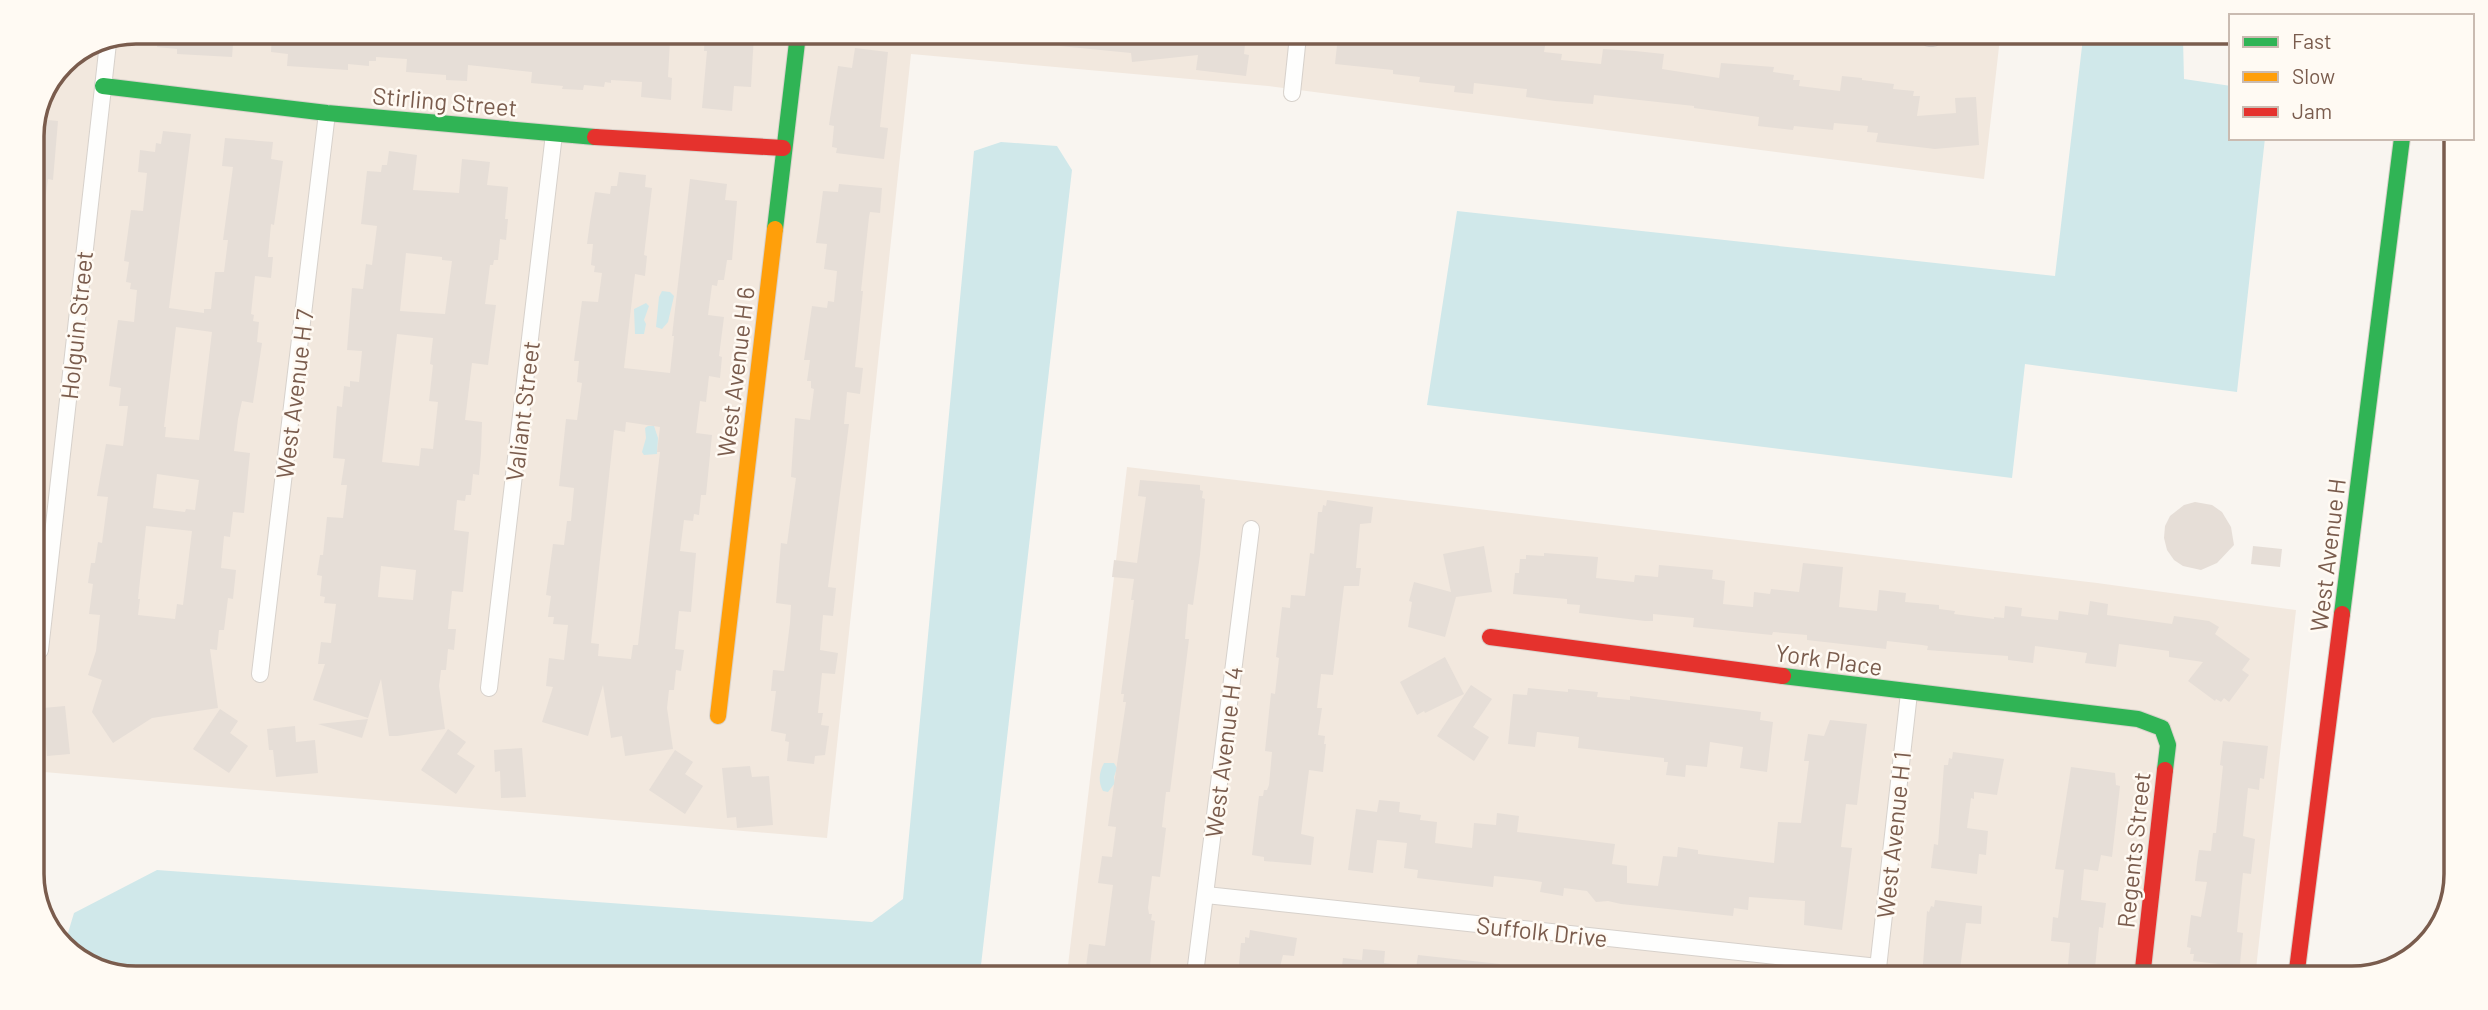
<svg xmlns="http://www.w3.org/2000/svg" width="2488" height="1010" viewBox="0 0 2488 1010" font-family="Barlow,sans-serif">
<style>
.residential{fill:#f2e8de}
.water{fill:#d0e8ea}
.building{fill:#e6ded7;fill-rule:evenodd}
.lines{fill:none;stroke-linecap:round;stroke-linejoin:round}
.street-casing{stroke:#d7d1cb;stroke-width:18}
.fast-casing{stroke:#d9d2cb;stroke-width:18}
.slow-casing{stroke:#d9d2cb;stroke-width:18}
.jam-casing{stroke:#d9d2cb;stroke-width:18}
.street{stroke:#fefefd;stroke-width:16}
.fast{stroke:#30b455;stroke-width:16}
.slow{stroke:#ff9f0a;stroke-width:16}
.jam{stroke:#e5322d;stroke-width:16}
.labels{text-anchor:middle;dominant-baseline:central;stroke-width:5;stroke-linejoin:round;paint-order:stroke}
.street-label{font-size:24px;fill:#7a5c4d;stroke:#fffaf3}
.rim{fill:none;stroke:#7a5c4d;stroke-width:3.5}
</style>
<rect width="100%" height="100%" fill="#f9f5f0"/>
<!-- residential -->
<g class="residential">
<path d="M136,32L2000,38L1984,179L1268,86L911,54L827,838L32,771V130L62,62Z"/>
<path d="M1127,467L2097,583L2296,610L2255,978L1067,974Z"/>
</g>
<!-- water -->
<g class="water">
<path d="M2083,38L2183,39L2184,79L2231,86V138H2265L2237,392L2025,364L2012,478L1427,405L1457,211L2055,276Z"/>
<path d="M1001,142L1057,146L1072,170L980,974L96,971L64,946L74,913L157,870L872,922L903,899L974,151Z"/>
<path d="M662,291L670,292L674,296L668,322L662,329L656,327L659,297Z"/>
<path d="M646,303L649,306L644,320L646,324L644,334H635L634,309Z"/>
<path d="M648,426H654L658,438L657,454L644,455L642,452L646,438L645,428Z"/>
<path d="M1104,763H1114L1117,768L1114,777L1115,783L1108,792L1103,791C1098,782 1099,772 1104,763Z"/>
</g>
<!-- building -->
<g class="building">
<path d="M159,32H234L232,57L177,54V49L157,47Z"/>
<path d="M272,32L455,33L510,38V33H527L639,44V38L670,41L668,77L672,78L671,100L641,97L642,82L611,80V83L605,82L604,87L584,85L583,90L562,89L563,86L531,83L532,72L468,65L467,81L446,80V75L406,72L407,59L376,57V61H369V66L348,64V70L287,66L288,54L271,52Z"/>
<path d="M705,33L754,34L751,87L734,86L732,111L702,108L707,51H704Z"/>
<path d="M1060,35H1246L1244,54L1249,55L1246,76L1196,70L1198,55L1132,62L1131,53L1060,46Z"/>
<path d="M1338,36H1419L1418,38L1457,42L1458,40H1464L1465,36H1512L1546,40L1544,52L1562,54L1561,60L1601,64L1603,49L1635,51L1664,54L1662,69L1719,78L1721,63L1774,67L1773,72L1794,75L1793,80H1800L1799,86L1840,91L1842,76L1862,78V80L1894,84L1893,89L1914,91L1913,96H1920L1917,116L1956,113L1955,98L1976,97L1979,145L1935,149L1876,142L1878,133L1867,132L1868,126L1834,123L1833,130L1794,126L1793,130L1758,126L1759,117L1694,108V106L1594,95L1593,104L1555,101L1526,97L1527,89L1474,83L1473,94L1454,92L1455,86L1419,82L1420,77L1393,74V70L1335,64Z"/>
<path d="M855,48L888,52L880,127L888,128L884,159L836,153L837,148L832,147L834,126L829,125L838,66L852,68Z"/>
<path d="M37,119L58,121L53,180L48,179L42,223L32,222V130Z"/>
<path d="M163,131L191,134L169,308L204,313V309H211L215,272H224L228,240H223L233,167L222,166L225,138L273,142L271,159L283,161L274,225L271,224L268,257H273L271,278L255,276L251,314L254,315L253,321L259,322L257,342L262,343L253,403L242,401L238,419L234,451L250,453L244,513L233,512L230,537L224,536L221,568L236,570L233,599L228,598L224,630H219L217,650L210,649L218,708L152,718L113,743L92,712L102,680L88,675L96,651L100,615L89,614L93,584L88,583L91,563H95L98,542L102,543L108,497L97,496L106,444L123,446L128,406H119L121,388L109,386L118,320L134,322L137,290L130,289L131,283L126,282L129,262L124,261L131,210L143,211L147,173L138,172L140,150L155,152L156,143L161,144ZM176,327L212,332L199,440L165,437L166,427H164ZM157,474L199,480L195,510L186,509L185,512L153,508ZM146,526L192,531L183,605L177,604L175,619L138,615L140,599H138Z"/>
<path d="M389,151L417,155L413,190L459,193L462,159L490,162L487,185L508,187L505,219H508L506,240L500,239L498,260H494L493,265H490L485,304L496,305L488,365L472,363L465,420L482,422L481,453L479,475L473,474L471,495H466L465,501L457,500L454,530L469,532L463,592L452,591L448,629H456L454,650L448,649L446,670H441L439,686L445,729L397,736H389L381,679L368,718L313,700L325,664H318L321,642L331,643L336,604L324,603L325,597L320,596L322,576L317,575L320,555H323L327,517L343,518L347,485H341L345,459L333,458L337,406L342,407L344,386L350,387V381L359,382L362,351L347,350L352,288L363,289L366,264L372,265L377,226L361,224L367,171L381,172L382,165H387ZM406,253L442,257V260L452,261L445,314L400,311ZM397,334L433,338L430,364L433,365L429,401L438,402L433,449L421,448L419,466L382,462ZM381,566L416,570L413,600L378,597Z"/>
<path d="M619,172L646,175L645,187L652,188L644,255L647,256L645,276L635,274L624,368L670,373L674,336H672L690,179L727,184L725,200L737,201L732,260H727L724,280H718L717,286L712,285L708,315L724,317L719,356L722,357L720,378L709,376L706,402L700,401L696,433L712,435L706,495H701L699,515L694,514L693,521L684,520L680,551L696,553L691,612L679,611L675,649L684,650L681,671L676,670L674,690H669L667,708L673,749L625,756L622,736L611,738L603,685L588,736L542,722L553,687L546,686L549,658L564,660L568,625L553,624L554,617H548L551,596L546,595L553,544L564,545L567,521H571L574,488L559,486L566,419L577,420L582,383L577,382L579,361H574L582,301L598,302L602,273L594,272L595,266L591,265L593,244H587L590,222L595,192L610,194L611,186H617ZM626,422L660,427L657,452H660L638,645H633L631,659L598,656L599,644L591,643L614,430L625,432Z"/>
<path d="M839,184L882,188L880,213L870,212L869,217L861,291H863L855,367L863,368L860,394L847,392L844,424H849L828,587L836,588L833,616L823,615L820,650L838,653L835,674L822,673L818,713H823L821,725L829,726L825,755L815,756L814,764L787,761L789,742L785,741L786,734L771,731L776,691H771L773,670L784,671L790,623L791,605L776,603L781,543L787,544L796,478L791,477L795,418L810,420L814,389L811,388V381H807L810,360H804L812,306L827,308L828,301L834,302L837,271L824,269L827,244L816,243L819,222L823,191L838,192Z"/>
<path d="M1140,480L1200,485V490L1203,491L1202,498L1205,499L1200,555L1193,605L1188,604L1185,639H1189L1170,792H1166L1162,827L1166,828L1160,877L1152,876L1148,908L1149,914H1152L1151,920L1155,921L1149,974H1085L1089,944L1105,946L1113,885L1098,883L1102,856L1112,857L1116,827L1108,826L1126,702H1123L1124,694H1121L1134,600H1131L1134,579L1112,577L1114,560L1137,563L1146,497L1138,496Z"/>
<path d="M1327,500L1373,507L1371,523L1360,524L1356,568H1361L1359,586H1344L1333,675L1321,674L1317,708H1322L1318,735L1325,736L1324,744H1326L1323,772L1309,770L1301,834L1314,837L1311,865L1264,861V857L1252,855L1259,796H1263L1264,790H1267L1269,785L1272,752L1265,751L1271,693L1275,694L1279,658L1276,657L1282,607L1290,608L1291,595L1305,596L1310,553L1314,554L1318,512H1322L1323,505L1326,506Z"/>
<path d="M2195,502L2212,505L2222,512L2231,527L2234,545L2217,563L2201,570L2183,566L2174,560L2167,550L2164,538L2165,526L2170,516L2184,505Z"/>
<path d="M1484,546L1492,592L1456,597L1445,637L1408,627L1412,602L1409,601L1414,582L1451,592L1443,554Z"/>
<path d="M2253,546L2282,549L2280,567L2251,564Z"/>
<path d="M1544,553L1598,557L1596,578L1634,582L1635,575L1658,577L1659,565L1713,570L1712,579L1725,581L1723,604L1753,607L1754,592L1770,594L1771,589L1799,592L1803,563L1843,567L1839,607L1877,611L1879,590L1906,593L1905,602L1939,605V609L1955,611L1954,614L1994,619V617L2004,618L2005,606L2022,608L2021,616L2058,620L2059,611L2088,615L2090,601L2108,604L2107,615L2172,624L2174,616L2209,621L2219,627L2215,634L2250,659L2242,670L2249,675L2229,702L2224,698L2221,702L2216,699L2215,701L2188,681L2203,662L2169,657V651L2119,644L2116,667L2085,663L2087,653L2035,646L2033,663L2008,660V656L1927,650L1928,646L1922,645L1887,641L1886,649L1807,640V635L1773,632L1772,635L1693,627L1694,618L1653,614V621H1645L1579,613L1580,605L1567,604V599L1513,594L1515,573H1519L1520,559H1526V555L1544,556Z"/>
<path d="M1445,657L1464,694L1425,713L1424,711L1417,715L1400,682Z"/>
<path d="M1471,685L1492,699L1473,727L1489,737L1474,761L1437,736Z"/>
<path d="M1528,688L1568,692V689L1598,692L1597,697L1630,700V696L1761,712L1760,720L1773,722L1767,772L1740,768L1743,747L1710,742L1707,767L1686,765L1685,777L1666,775L1668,762H1664V758L1578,748L1579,737L1537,732L1535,747L1508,744L1513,694L1527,695Z"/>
<path d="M65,706L70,754L47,756L43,708Z"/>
<path d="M220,709L238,721L230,733L248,746L229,773L193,749Z"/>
<path d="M368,719L362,738L318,724Z"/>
<path d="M1830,720L1867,724L1857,805L1846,804L1841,847L1852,848L1842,930L1804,925L1805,901L1749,897L1748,910L1734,908L1733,916L1621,904L1608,901L1596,902L1587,891L1564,888L1563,896L1540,892L1542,882L1530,880L1494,876L1493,887L1417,878L1418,870L1404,868L1407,843L1377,840L1373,873L1348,870L1356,809L1377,812L1379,800L1400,802L1399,812L1421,815L1420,820L1437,822L1435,843L1472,848L1474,823L1496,825L1497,813L1519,816L1517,832L1615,844L1612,864L1627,866V883L1658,886L1663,856L1677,857L1678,847L1698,850V854L1774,863L1778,822L1801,823L1809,761H1804L1808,734L1824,736Z"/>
<path d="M295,726L296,742L315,740L318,773L276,777L273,750H269L267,729Z"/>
<path d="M448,729L466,742L457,754L475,766L456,794L421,770Z"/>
<path d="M2223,741L2268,746L2264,779L2260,778L2259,790L2248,788L2243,836L2255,839L2251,874L2243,873L2237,932L2243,933L2240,964L2226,965L2193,961L2194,954H2190L2191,948L2187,947L2191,915L2201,917L2207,882L2195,881L2197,863L2199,850L2211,851L2213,833H2216L2223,766L2220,765Z"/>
<path d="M522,748L526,797L501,798L500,771L495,772L494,750Z"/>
<path d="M675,750L693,762L685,774L703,786L685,814L649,790Z"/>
<path d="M1953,752L2004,759L1997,795L1974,792V799L1971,798L1967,828L1988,831L1986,855L1979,854L1977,874L1931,868L1934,844L1938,845L1944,765H1948L1949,758L1952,759Z"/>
<path d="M750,766L752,777L769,776L773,825L737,828L736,817L727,818L722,768Z"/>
<path d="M2071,767L2115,773L2116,785L2120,786L2112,857L2101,855L2098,871L2084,869L2081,900L2106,903L2103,928L2099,927L2094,978H2075L2076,966L2068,965L2070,943L2051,941L2053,917L2058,918L2064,870L2055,869Z"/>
<path d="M1935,900L1982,906L1981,924L1966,923L1959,977H1922L1927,911L1929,912L1931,906L1934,907Z"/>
<path d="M1250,930L1297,938L1294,956L1283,955L1279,971L1263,969L1262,975H1238L1241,943H1245V937L1249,938Z"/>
<path d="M1363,949L1385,951L1384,963L1398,965L1397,975H1341L1343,958L1362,960Z"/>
<path d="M1418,955L1500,964V976L1415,975Z"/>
</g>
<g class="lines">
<defs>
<g id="street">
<path d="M1929,38H1933"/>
<path d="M1292,93L1298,36"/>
<path d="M40,650L108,43"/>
<path d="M260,674L327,113"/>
<path d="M489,688L554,134"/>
<path d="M1206,895L1878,967"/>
<path d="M1195,974L1251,529"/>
<path d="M1877,977L1909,693"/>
</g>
<g id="fast">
<path d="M103,86L327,113L595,137"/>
<path d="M775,229L798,34"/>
<path d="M2342,614L2402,138"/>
<path d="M1783,676L2138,719L2162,728L2168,745L2165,770"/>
</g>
<path id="slow" d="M718,716L775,229"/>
<g id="jam">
<path d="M595,137L783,148"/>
<path d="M1490,637L1783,676"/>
<path d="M2142,978L2165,770"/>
<path d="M2296,978L2342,614"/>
</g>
</defs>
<!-- street casing -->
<use href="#street" class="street-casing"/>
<!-- fast casing -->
<use href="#fast" class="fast-casing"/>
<!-- slow casing -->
<use href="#slow" class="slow-casing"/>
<!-- jam casing -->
<use href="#jam" class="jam-casing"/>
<!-- street -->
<use href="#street" class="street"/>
<!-- fast -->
<use href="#fast" class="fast"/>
<!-- slow -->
<use href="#slow" class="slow"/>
<!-- jam -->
<use href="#jam" class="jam"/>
</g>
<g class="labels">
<!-- street labels -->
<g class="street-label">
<text transform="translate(445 101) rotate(5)">Stirling Street</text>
<text transform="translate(76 325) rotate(-84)">Holguin Street</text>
<text transform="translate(735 372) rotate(-83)">West Avenue H 6</text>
<text transform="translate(294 394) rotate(-83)">West Avenue H 7</text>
<text transform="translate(522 411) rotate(-83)">Valiant Street</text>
<text transform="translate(2327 555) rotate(-83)">West Avenue H</text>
<text transform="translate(1829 659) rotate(8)">York Place</text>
<text transform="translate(1223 752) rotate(-83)">West Avenue H 4</text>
<text transform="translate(1893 835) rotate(-84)">West Avenue H 1</text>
<text transform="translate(2133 850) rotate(-84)">Regents Street</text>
<text transform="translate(1542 931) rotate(6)">Suffolk Drive</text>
</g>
</g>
<!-- crop -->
<path d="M0 0H2488V1010H0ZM136 44H2352A92 92 0 0 1 2444 136V874A92 92 0 0 1 2352 966H136A92 92 0 0 1 44 874V136A92 92 0 0 1 136 44Z" fill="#fffaf3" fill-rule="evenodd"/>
<path class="rim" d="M136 44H2352A92 92 0 0 1 2444 136V874A92 92 0 0 1 2352 966H136A92 92 0 0 1 44 874V136A92 92 0 0 1 136 44Z"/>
<!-- legend -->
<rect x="2229" y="14" width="245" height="126" fill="#fffaf3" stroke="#cabbb1" stroke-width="2"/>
<rect x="2243" y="37" width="35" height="10" fill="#30b455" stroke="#cabbb1" stroke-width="2"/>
<text x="2292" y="49" font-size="21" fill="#7a5c4d">Fast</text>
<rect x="2243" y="72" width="35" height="10" fill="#ff9f0a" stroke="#cabbb1" stroke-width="2"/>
<text x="2292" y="84" font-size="21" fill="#7a5c4d">Slow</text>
<rect x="2243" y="107" width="35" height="10" fill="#e5322d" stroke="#cabbb1" stroke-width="2"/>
<text x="2292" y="119" font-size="21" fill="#7a5c4d">Jam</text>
</svg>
